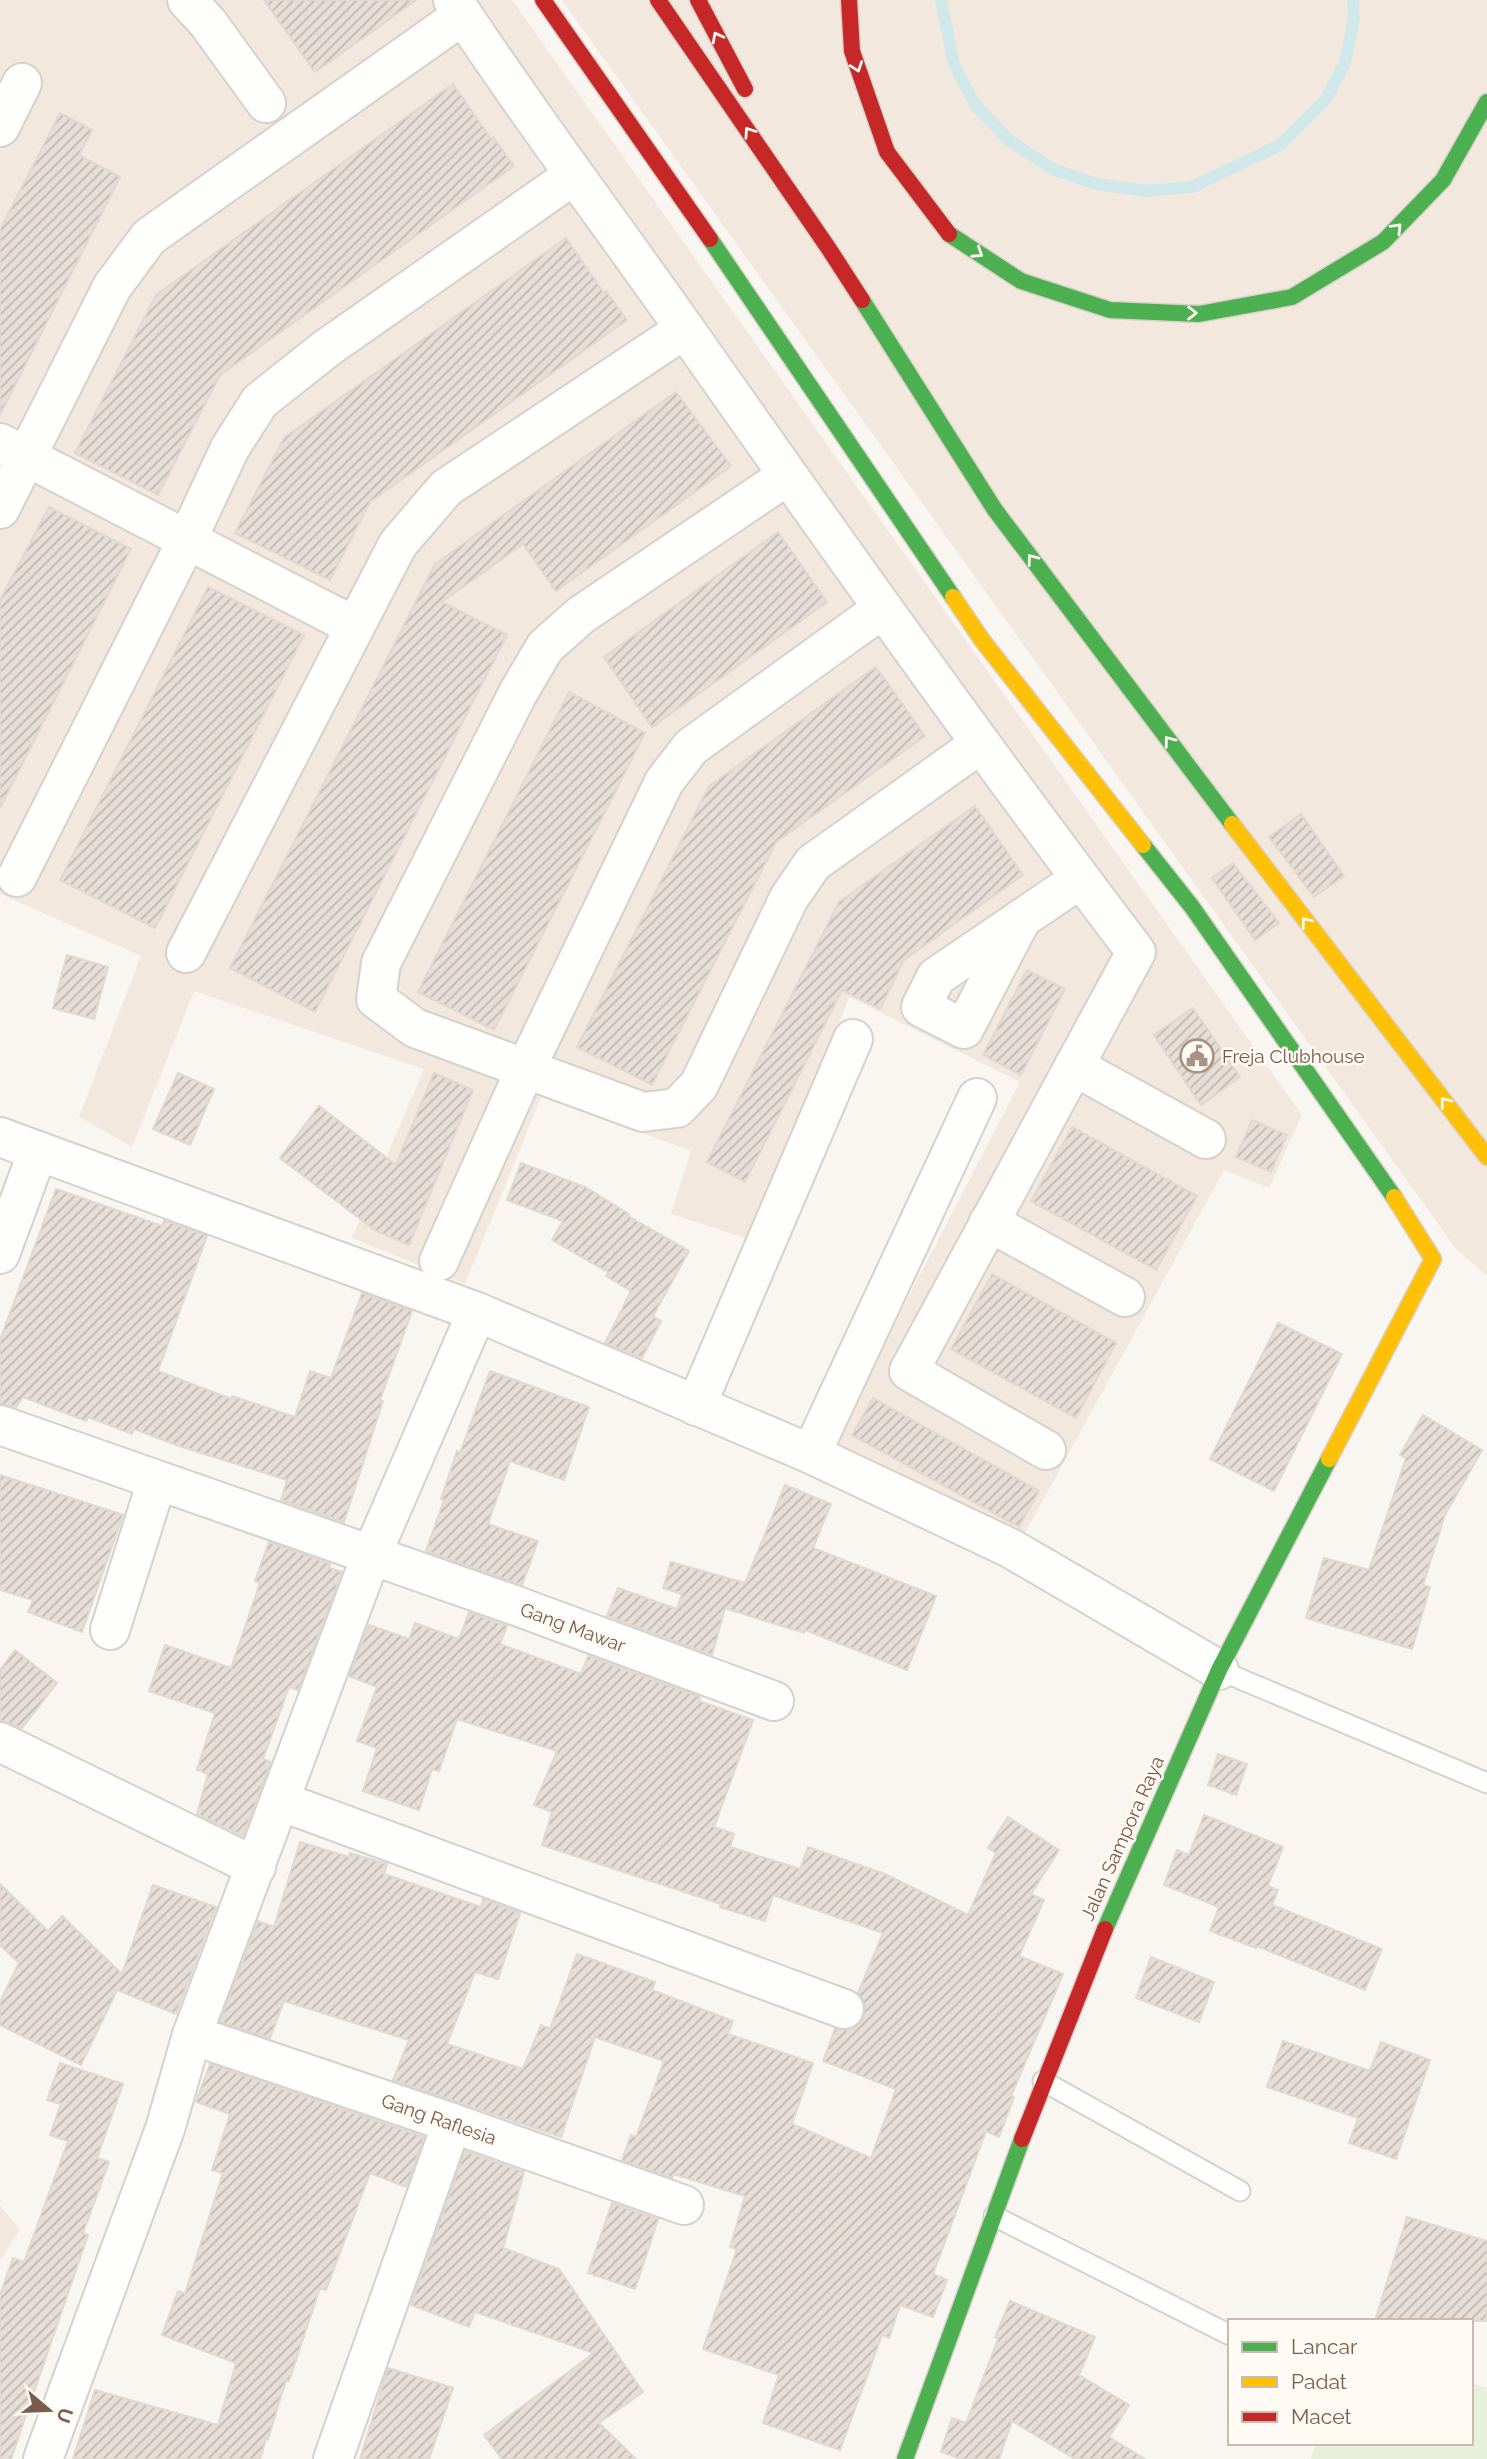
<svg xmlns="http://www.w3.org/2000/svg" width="1487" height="2459" viewBox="0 0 1487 2459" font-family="Raleway,sans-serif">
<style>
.residential{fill:#f2e8de}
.grass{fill:#e7f0db}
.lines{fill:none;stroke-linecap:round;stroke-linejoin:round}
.stream{stroke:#d0e8ea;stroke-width:12}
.building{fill:url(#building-hatch);stroke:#e2d8d2;stroke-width:2}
.lane-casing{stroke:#d7d1cb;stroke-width:23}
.street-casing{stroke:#d7d1cb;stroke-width:42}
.fast-casing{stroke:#d9d2cb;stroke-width:19}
.slow-casing{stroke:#d9d2cb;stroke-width:19}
.jam-casing{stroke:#d9d2cb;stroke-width:19}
.lane{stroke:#fefefd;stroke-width:19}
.street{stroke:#fefefd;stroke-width:38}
.fast{stroke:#4caf50;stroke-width:16}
.slow{stroke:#ffc107;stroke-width:16}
.jam{stroke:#c62828;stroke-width:16}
.oneway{stroke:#fffaf3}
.labels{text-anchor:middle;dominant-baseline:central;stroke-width:5;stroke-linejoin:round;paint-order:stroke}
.poi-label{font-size:19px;fill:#7a5c4d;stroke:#fffaf3;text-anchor:start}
.street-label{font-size:19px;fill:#7a5c4d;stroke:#fffaf3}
</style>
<defs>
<pattern id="building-hatch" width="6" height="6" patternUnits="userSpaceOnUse" patternTransform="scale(1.75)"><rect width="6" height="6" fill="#e6ded7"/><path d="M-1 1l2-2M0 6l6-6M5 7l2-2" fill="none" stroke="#bfb7b1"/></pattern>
</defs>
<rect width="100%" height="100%" fill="#f9f5f0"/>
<!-- residential -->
<g class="residential">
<path d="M0,0H512L1302,1115L1269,1188L1224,1170L1020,1542L832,1445L1020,1082L849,997L757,1242L671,1214L691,1151L542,1095L465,1284L352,1238L424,1069L194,991L132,1147L79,1117L141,956L0,894Z"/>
<path d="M562,0H1487V1276L1456,1249Z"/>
<path d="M0,2206L20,2229L0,2261Z"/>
</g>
<!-- grass -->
<path class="grass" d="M1471,2383L1487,2388V2459H1311L1316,2443H1471Z"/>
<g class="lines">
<!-- stream -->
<path class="stream" d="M941,0L954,65L976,106L1010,141L1053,169L1096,184L1147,191L1192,187L1280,145L1326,99L1345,63L1354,18L1353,0"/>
</g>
<!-- building -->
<g class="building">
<path d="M264,0H416L315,72Z"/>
<path d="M453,84L491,139L493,137L514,166L220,375L158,495L75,453L156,295Z"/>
<path d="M60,113L92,130L79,155L120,177L0,415V230Z"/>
<path d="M566,238L604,293L606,291L627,320L370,502L330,580L235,533L284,438Z"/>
<path d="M676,392L731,466L556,591L523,544L442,602L507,635L315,1012L230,968L435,564Z"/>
<path d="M49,507L131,549L0,808V600Z"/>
<path d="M778,532L827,602L652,727L604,657Z"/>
<path d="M208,587L304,635L155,928L60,880Z"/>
<path d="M876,667L925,736L776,842L652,1085L577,1047L709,786Z"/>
<path d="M569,692L645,733L494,1030L418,992Z"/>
<path d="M975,806L1023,875L904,960L880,1009L842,990L745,1182L707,1162L839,902Z"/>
<path d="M1301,814L1344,876L1314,897L1269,837Z"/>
<path d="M1233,863L1279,923L1255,940L1212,878Z"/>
<path d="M67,955L108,967L94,1019L53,1008Z"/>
<path d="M1027,970L1065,989L1021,1075L983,1055Z"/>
<path d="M1193,1008L1240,1077L1201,1105L1154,1035Z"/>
<path d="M178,1073L214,1089L190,1145L153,1129Z"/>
<path d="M434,1073L473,1090L409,1245L376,1231L280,1158L319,1106L396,1165Z"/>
<path d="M1252,1120L1287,1135L1271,1172L1236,1157Z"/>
<path d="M1072,1127L1197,1196L1156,1270L1031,1201Z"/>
<path d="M521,1163L585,1187L629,1214L628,1216L689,1251L653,1316L661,1321L642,1358L605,1343L631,1291L606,1276L608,1272L552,1240L563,1221L507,1200Z"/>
<path d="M56,1189L162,1226L164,1220L207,1236L158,1371L231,1399L232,1396L295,1417L310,1371L331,1378L362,1293L412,1311L380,1400L383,1401L344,1522L281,1500L287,1480L182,1447L134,1429L132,1434L88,1417L86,1421L23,1397L16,1407L0,1404V1340Z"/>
<path d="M992,1274L1116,1343L1076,1418L951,1349Z"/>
<path d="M1278,1323L1342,1354L1274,1491L1210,1459Z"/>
<path d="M490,1371L589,1407L564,1480L510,1461L488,1524L538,1541L522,1585L426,1551L444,1500L441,1499L457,1451L460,1453Z"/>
<path d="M873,1398L1039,1491L1019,1527L852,1435Z"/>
<path d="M1423,1415L1482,1450L1445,1515L1423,1585L1430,1587L1412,1649L1306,1618L1324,1558L1369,1570L1406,1458L1400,1455Z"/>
<path d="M0,1475L123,1515L82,1632L28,1612L33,1600L0,1590Z"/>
<path d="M785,1485L831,1504L813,1548L936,1596L907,1670L805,1630L804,1633L725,1608L712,1655L607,1616L618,1588L677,1609L682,1594L663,1588L671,1562L745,1583Z"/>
<path d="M269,1542L330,1564L329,1568L342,1572L298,1690L289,1687L263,1759L271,1762L243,1836L197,1814L208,1774L197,1770L215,1713L149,1691L165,1645L231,1668L260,1583L255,1581Z"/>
<path d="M469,1612L507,1626L500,1644L581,1674L588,1656L700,1697L699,1701L753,1720L714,1827L734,1834L730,1847L800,1869L808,1847L885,1874L968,1915L996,1853L988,1848L1008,1817L1059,1850L1031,1894L1044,1900L1019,1956L1063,1974L1011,2096L1014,2097L999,2137L986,2131L933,2274L947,2280L933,2317L900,2305L889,2338L882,2335L840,2450L763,2423L779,2375L703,2349L737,2249L730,2247L745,2196L673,2174L672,2178L622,2160L631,2135L636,2137L664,2061L595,2037L561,2137L393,2080L409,2040L284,2001L270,2038L220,2022L258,1921L274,1927L300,1842L349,1857L350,1853L387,1864L384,1874L481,1907L483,1899L520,1913L498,1979L475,1972L447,2044L523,2069L541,2025L550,2029L577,1954L655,1982L652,1990L733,2021L728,2034L813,2063L792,2124L871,2158L896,2089L823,2061L835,2029L848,2030L857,2026L864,2017L865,2005L858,1993L883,1933L773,1895L765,1921L720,1907L721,1904L542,1845L552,1812L534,1805L557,1751L457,1719L439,1771L432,1769L419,1810L363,1791L377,1748L357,1741L377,1687L349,1676L369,1625L409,1639L415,1623L459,1639Z"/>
<path d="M15,1650L57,1683L22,1728L0,1720V1670Z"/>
<path d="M1218,1754L1247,1764L1236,1795L1208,1785Z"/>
<path d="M1204,1815L1283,1847L1268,1886L1278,1890L1272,1905L1382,1949L1365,1990L1257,1946L1256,1948L1210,1931L1219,1907L1164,1885L1177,1850L1189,1855Z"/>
<path d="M0,1884L48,1931L62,1916L122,1974L153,1885L216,1907L176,2014L117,1990L81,2065L0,2025V2002L19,1963L0,1945Z"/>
<path d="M1151,1957L1214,1982L1199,2022L1136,1998Z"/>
<path d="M1283,2041L1370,2071L1381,2042L1430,2060L1396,2159L1349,2143L1358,2118L1267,2087Z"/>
<path d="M60,2063L123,2084L97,2158L109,2162L83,2233L88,2235L11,2459H0V2295L13,2258L24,2262L68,2141L50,2135L61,2104L47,2100Z"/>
<path d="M210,2064L424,2137L406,2187L370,2173L326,2290L320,2288L289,2381L286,2380L268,2439H266L260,2459H73L95,2390L218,2425L236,2363L162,2335L178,2291L185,2294L223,2173L212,2170L230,2114L196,2102Z"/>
<path d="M465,2151L524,2172L503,2248L559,2269L643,2392L599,2423L636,2459H502L484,2435L594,2353L475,2312L469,2327L411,2305Z"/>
<path d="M612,2203L658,2219L635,2289L588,2273Z"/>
<path d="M1407,2217L1487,2241V2321H1375Z"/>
<path d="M1010,2301L1095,2337L1079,2375L1129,2405L1109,2437L1145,2459H1075L1012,2421L999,2459H961L941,2452L952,2418L966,2423L998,2339L995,2337Z"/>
<path d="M388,2368L453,2388L429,2459H360Z"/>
</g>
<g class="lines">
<defs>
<g id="lane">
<path d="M1219,1670L1487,1783"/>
<path d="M1043,2081L1240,2191"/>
<path d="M994,2216L1230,2335"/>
</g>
<g id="street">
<path d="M187,0L208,23L266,103"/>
<path d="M453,0C527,113 609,221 687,332C834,541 981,748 1136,952L909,1371L1046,1450"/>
<path d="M0,127L22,83"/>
<path d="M0,443L354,626"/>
<path d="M787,476L581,615L545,647L518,693L381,963L376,999L415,1028L643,1112L677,1108L699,1085L789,898L813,863L980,744"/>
<path d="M0,509L112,287L149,237L463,15"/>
<path d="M17,877L187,540L230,448L260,401L327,348L574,175"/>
<path d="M1022,918L964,1029L921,1007L936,977L1080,879"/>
<path d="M186,953L398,544L446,488L685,329"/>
<path d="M1074,1066L1206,1139"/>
<path d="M0,1137L477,1312L811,1454L1010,1548L1219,1670"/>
<path d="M989,1222L1125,1297"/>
<path d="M0,1254L38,1151"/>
<path d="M439,1261L525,1070L664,782L691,747L882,609"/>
<path d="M696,1406L853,1039"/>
<path d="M0,1425L514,1605L774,1701"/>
<path d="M811,1454L977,1098"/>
<path d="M110,1630L157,1481"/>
<path d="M0,1742L256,1867"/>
<path d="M280,1801L844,2009"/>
<path d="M192,2035L452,2123L684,2205"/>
<path d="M43,2459L165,2129L192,2035L371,1556L477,1312"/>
<path d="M333,2459L452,2123"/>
</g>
<g id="fast">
<path d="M949,234L1021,281L1110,310L1199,314L1292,297L1383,242L1443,180L1487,102"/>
<path d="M710,239L953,597"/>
<path d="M862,300L995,510L1232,824"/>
<path d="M1143,845L1192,907L1394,1197"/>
<path d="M1105,1929L1219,1670L1329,1459"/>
<path d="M905,2459L1022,2139"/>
</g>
<g id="slow">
<path d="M953,597L982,640L1143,845"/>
<path d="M1232,824L1487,1157"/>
<path d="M1329,1459L1433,1259L1394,1197"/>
</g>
<g id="jam">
<path d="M543,0L710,239"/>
<path d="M658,0L829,249L862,300"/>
<path d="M698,0L745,89"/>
<path d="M849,0L852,51L887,152L949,234"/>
<path d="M1022,2139L1105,1929"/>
</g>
</defs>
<!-- lane casing -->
<use href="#lane" class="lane-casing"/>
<!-- street casing -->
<use href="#street" class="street-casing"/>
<!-- fast casing -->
<use href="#fast" class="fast-casing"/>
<!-- slow casing -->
<use href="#slow" class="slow-casing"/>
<!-- jam casing -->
<use href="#jam" class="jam-casing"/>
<!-- lane -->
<use href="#lane" class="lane"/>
<!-- street -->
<use href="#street" class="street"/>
<!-- fast -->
<use href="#fast" class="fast"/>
<!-- slow -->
<use href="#slow" class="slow"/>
<!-- jam -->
<use href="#jam" class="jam"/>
</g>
<!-- one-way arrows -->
<defs><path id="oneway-chevron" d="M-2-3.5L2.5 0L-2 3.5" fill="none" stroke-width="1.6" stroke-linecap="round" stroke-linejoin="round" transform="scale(1.75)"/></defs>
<g class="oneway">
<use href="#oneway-chevron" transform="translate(717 37) rotate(-118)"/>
<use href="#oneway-chevron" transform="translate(857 67) rotate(71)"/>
<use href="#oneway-chevron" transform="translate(749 132) rotate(-124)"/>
<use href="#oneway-chevron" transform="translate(1397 228) rotate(-46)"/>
<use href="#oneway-chevron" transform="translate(978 253) rotate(33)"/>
<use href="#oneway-chevron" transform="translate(1192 313)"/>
<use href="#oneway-chevron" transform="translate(1032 559) rotate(-127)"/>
<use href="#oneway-chevron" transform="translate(1169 741) rotate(-127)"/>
<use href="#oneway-chevron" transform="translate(1306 922) rotate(-128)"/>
<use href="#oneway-chevron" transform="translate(1445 1102) rotate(-128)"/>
</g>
<!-- icons -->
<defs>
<symbol id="civic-ring" viewBox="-11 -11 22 22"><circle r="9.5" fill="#fffaf3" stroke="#a69286" stroke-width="1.5"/><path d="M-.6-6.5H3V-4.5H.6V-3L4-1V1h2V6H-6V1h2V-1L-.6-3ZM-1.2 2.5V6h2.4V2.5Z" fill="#a69286"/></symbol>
</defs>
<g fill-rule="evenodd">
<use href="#civic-ring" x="1178" y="1037" width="38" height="38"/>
</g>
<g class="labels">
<!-- poi labels -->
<g class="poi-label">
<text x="1222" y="1056">Freja Clubhouse</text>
</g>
<!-- street labels -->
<g class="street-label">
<text transform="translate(573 1627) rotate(20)">Gang Mawar</text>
<text transform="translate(1122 1838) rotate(-66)">Jalan Sampora Raya</text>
<text transform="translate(439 2119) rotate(19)">Gang Raflesia</text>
</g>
</g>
<!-- legend -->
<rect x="1228" y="2319" width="245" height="126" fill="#fffaf3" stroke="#cabbb1" stroke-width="2"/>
<rect x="1242" y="2342" width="35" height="10" fill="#4caf50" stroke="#cabbb1" stroke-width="2"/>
<text x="1291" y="2354" font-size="21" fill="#7a5c4d">Lancar</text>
<rect x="1242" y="2377" width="35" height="10" fill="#ffc107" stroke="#cabbb1" stroke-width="2"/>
<text x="1291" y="2389" font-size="21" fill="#7a5c4d">Padat</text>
<rect x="1242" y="2412" width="35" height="10" fill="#c62828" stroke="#cabbb1" stroke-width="2"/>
<text x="1291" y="2424" font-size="21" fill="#7a5c4d">Macet</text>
<!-- north arrow -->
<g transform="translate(49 2410) rotate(109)" stroke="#fffaf3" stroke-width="5" paint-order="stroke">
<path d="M0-5L12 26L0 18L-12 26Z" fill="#7a5c4d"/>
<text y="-10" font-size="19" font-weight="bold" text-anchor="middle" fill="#7a5c4d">U</text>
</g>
</svg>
